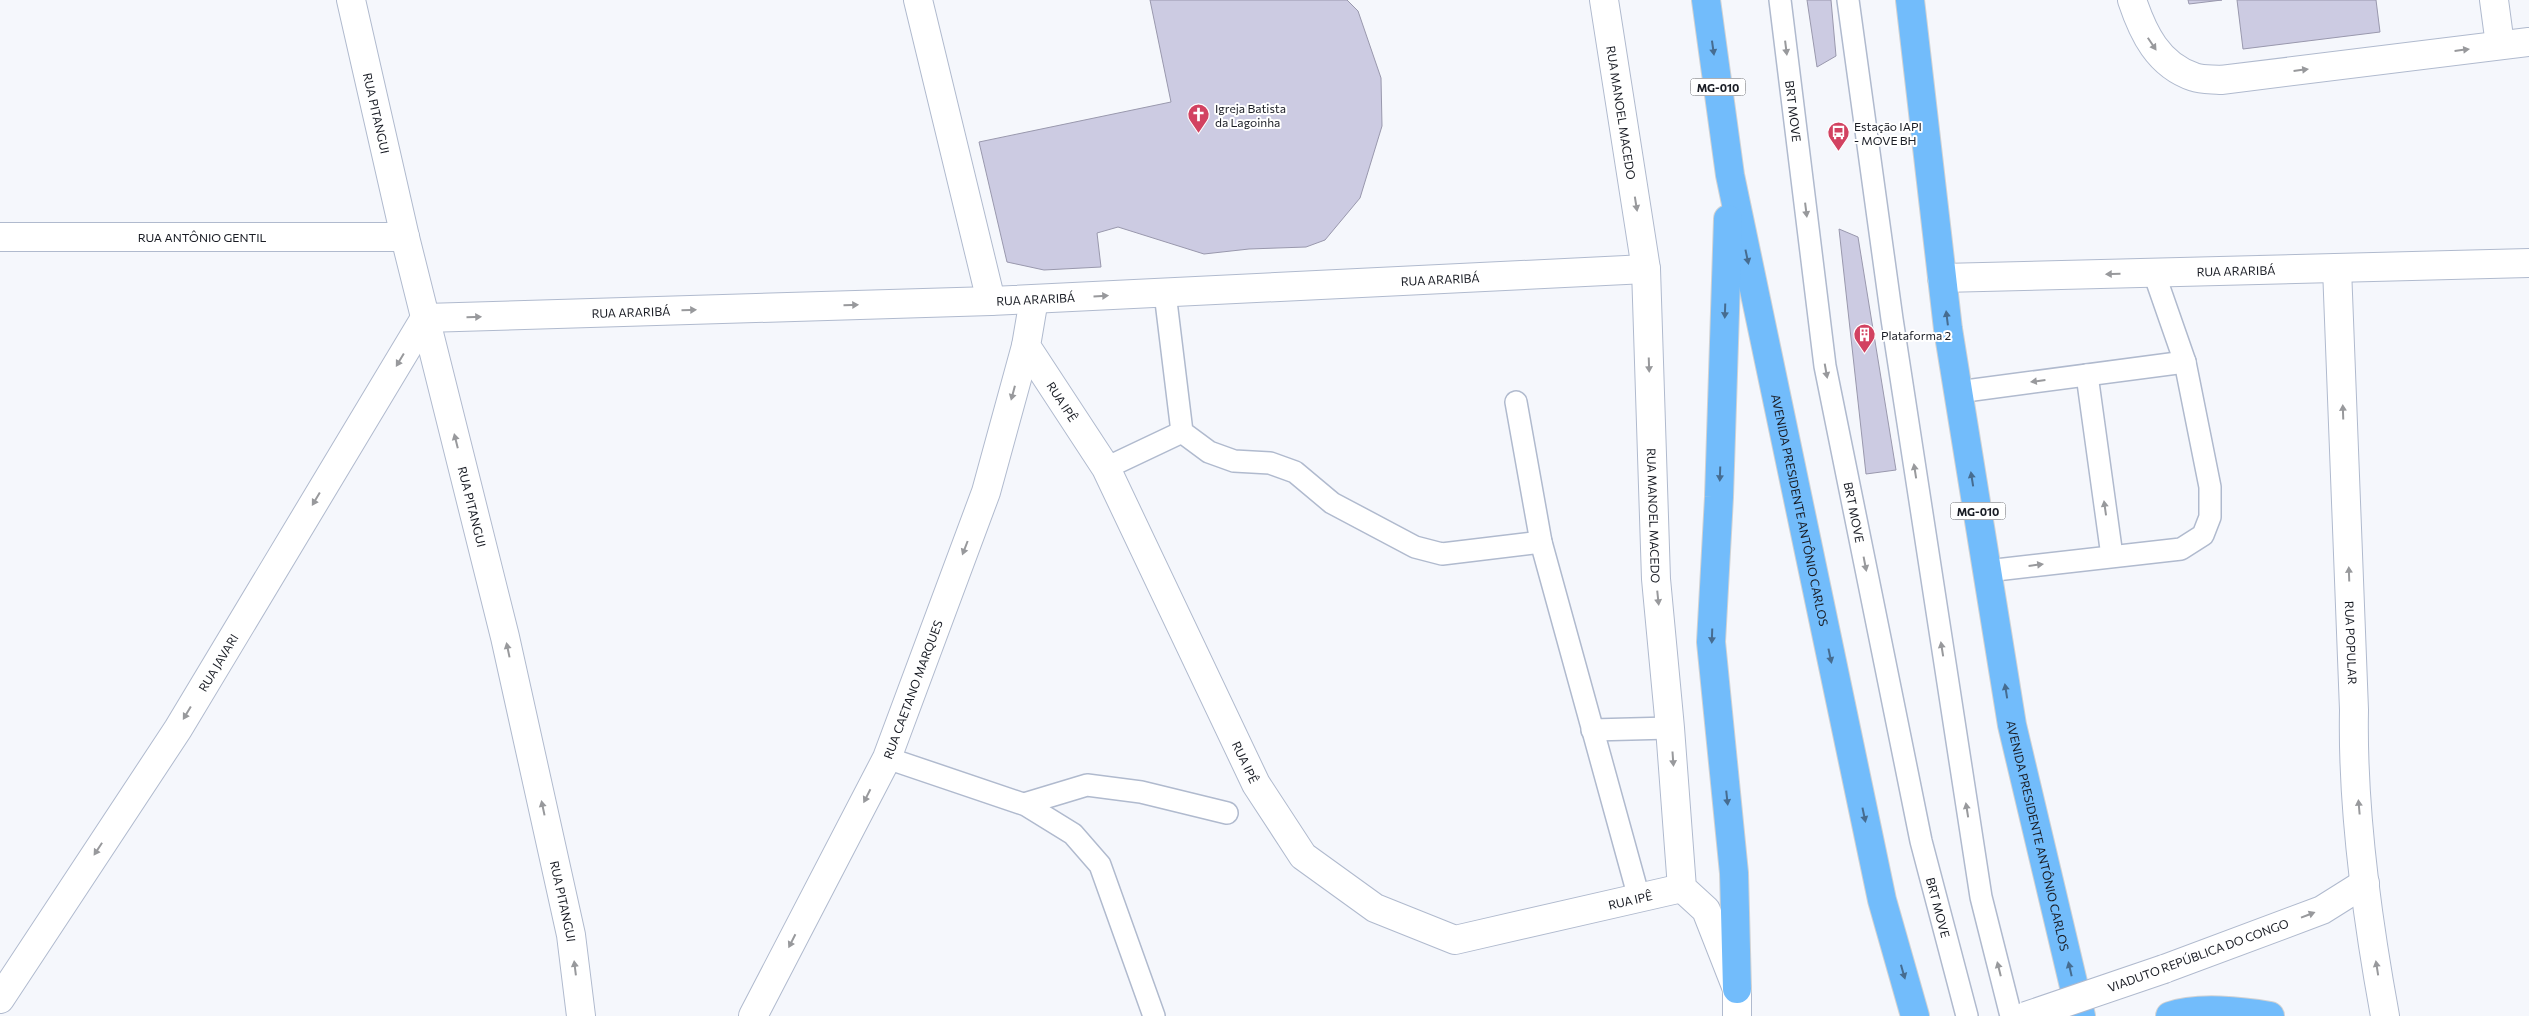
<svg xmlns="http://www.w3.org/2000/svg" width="2529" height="1016" viewBox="0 0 2529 1016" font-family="Commissioner,sans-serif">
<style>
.building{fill:#cccbe2;stroke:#9998ad}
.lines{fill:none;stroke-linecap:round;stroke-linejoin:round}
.lane-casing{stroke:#b0bace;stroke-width:24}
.street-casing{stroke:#b0bace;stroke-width:30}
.secondary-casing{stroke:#b0bace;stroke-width:30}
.highway-casing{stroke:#d1d2d3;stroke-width:30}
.lane{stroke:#fff;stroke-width:21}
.street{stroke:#fff;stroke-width:28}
.secondary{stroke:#fff;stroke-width:28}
.highway{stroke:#72bcfb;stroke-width:28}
.secondary-bridge-casing{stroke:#b0bace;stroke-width:30;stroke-linecap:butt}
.secondary-bridge{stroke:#fff;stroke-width:28}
.oneway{fill:#98999c}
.oneway2{fill:#466c90}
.labels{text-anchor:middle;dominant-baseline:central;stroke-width:4;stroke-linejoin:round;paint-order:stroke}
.shield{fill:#fff;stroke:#5e6066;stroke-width:1}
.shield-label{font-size:11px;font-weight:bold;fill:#191c24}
.poi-label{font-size:12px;fill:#191c24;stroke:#fff;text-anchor:start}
.street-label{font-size:12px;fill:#191c24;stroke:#fff}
</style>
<rect width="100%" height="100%" fill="#f5f7fc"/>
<!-- building -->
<g class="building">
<path d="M1150,0H1347L1358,11L1381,78L1382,126L1360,198L1325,240L1306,247L1249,249L1204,254L1118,227L1097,233L1101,267L1044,270L1007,262L979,142L1171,102Z"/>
<path d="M1807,0H1831L1836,56L1817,67Z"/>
<path d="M2188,0H2222L2189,4Z"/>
<path d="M2237,0H2376L2380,32L2243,49Z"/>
<path d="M1839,229L1858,237L1896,470L1866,474Z"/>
</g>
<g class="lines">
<defs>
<g id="lane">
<path id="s1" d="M1780,0L1825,366L1921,841L1967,1016"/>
<path d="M1848,0L1892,319L1981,897L2011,1016"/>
<path d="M1165,293L1182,432L1209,452L1234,461L1270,463L1295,472L1332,503L1415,547L1442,554L1541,542"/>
<path d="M2087,375L2112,556"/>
<path d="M1958,392L2185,362"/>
<path d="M1516,402L1541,542L1639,898"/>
<path d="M1106,468L1182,432"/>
<path d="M1987,571L2181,549L2203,535L2210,517V487L2185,362L2154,273"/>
<path d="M1592,730L1670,728"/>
<path d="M887,758L1026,805L1073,834L1100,865L1154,1016"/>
<path d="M1024,804L1087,785L1141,792L1227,813"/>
</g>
<g id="street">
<path d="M918,0L991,301"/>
<path d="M2132,0C2143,33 2158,65 2194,77C2202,80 2213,79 2221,80L2529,42"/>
<path d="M2494,0L2500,45"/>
<path id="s2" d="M0,237H405"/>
<path id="s3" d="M1034,299L1026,346L1106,468L1256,784L1303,856L1375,908L1455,940L1682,888"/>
<path id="s4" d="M425,318L991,301L1646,269"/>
<path id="s5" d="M753,1016L887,758L986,492L1026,346"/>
</g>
<g id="secondary">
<path id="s6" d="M351,0L405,237L505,637L571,935L581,1016"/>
<path id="s7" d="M1604,0L1646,269L1656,579L1670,728L1682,888L1706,910L1737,989V1016"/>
<path id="s8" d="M2337,268L2354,710C2352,809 2367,918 2385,1016"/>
<path id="s9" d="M1942,278L2529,263"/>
<path d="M2164,969L2322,910L2365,883"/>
<path id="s10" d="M0,999L178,729L425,318"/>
</g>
<g id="highway">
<path id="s11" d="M1706,0L1730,175L1882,900L1915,1016"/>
<path id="s12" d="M1910,0L1948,329L2012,725L2081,1016"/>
<path d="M1728,219L1719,497L1711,642L1734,873L1737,989"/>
<path d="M2170,1016C2197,1006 2243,1011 2270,1016"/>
</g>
</defs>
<!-- lane casing -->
<use href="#lane" class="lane-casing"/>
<!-- street casing -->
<use href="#street" class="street-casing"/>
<!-- secondary casing -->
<use href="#secondary" class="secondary-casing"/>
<!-- highway casing -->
<use href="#highway" class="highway-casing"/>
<!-- lane -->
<use href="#lane" class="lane"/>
<!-- street -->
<use href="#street" class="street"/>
<!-- secondary -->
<use href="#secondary" class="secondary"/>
<!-- highway -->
<use href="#highway" class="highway"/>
<defs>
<path id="secondary-bridge" d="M2026,1016L2164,969"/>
</defs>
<!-- secondary-bridge casing -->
<use href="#secondary-bridge" class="secondary-bridge-casing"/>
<!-- secondary-bridge -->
<use href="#secondary-bridge" class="secondary-bridge"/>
</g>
<!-- one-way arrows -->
<defs><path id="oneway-solid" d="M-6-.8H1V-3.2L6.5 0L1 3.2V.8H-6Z" transform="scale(1.25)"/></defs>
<g class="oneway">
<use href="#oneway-solid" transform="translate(2152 44) rotate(56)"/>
<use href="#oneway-solid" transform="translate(1786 48) rotate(83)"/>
<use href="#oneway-solid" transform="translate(2462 50) rotate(-7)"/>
<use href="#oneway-solid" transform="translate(2301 70) rotate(-7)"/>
<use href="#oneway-solid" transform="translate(1636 204) rotate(81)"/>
<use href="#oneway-solid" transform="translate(1806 210) rotate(83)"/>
<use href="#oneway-solid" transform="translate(2113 274) rotate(179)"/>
<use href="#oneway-solid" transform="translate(1101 296) rotate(-3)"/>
<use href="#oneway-solid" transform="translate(851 305) rotate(-2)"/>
<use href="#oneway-solid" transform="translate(689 310) rotate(-2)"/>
<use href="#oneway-solid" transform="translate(474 317) rotate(-2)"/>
<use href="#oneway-solid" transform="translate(400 360) rotate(121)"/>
<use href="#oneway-solid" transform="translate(1649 365) rotate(88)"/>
<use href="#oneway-solid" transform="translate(1826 371) rotate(80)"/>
<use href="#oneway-solid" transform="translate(2038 381) rotate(173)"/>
<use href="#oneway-solid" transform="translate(1013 393) rotate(105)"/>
<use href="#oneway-solid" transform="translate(2343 412) rotate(-92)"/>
<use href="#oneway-solid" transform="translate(456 441) rotate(-104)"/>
<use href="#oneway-solid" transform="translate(1915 471) rotate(-99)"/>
<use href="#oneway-solid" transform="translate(316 499) rotate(121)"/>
<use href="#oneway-solid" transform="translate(2105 508) rotate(-98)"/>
<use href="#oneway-solid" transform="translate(965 548) rotate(111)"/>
<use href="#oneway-solid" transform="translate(1865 564) rotate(79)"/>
<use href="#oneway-solid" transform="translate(2036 565) rotate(-7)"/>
<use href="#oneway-solid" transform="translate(2349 574) rotate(-92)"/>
<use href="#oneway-solid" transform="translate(1658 598) rotate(84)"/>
<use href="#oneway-solid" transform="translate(1942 649) rotate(-99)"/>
<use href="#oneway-solid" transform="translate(508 650) rotate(-102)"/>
<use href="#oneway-solid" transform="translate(187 713) rotate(121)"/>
<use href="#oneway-solid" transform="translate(1673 759) rotate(86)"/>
<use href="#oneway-solid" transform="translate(867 796) rotate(117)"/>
<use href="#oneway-solid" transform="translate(2359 807) rotate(-95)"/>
<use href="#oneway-solid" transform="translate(543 808) rotate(-102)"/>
<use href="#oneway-solid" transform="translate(1967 810) rotate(-99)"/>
<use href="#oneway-solid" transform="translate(98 849) rotate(123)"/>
<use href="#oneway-solid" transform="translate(2308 915) rotate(-21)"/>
<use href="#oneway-solid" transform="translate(792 941) rotate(117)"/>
<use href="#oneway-solid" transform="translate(575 968) rotate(-97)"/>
<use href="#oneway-solid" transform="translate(2377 968) rotate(-99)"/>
<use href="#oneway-solid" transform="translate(1999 969) rotate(-104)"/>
</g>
<g class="oneway2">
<use href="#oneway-solid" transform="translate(1713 48) rotate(82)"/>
<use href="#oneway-solid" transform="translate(1747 257) rotate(78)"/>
<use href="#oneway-solid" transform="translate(1725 311) rotate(92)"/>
<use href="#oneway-solid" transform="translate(1947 318) rotate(-97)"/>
<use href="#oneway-solid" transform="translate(1720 474) rotate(92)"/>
<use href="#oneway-solid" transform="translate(1972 479) rotate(-99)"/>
<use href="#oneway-solid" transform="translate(1712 636) rotate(92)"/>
<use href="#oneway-solid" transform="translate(1830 656) rotate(78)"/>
<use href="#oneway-solid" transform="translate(2006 691) rotate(-99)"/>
<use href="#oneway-solid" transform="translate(1727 798) rotate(84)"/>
<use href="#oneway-solid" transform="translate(1864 815) rotate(78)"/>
<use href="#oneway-solid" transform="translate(2070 969) rotate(-103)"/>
<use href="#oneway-solid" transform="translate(1903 972) rotate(74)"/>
</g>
<!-- icons -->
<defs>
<symbol id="church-pin" viewBox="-11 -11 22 30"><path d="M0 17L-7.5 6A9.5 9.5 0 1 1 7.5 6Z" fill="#d24261" stroke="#fff"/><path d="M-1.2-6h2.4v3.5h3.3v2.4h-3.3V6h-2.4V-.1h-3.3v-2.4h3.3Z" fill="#fff"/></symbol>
<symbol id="bus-pin" viewBox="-11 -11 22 30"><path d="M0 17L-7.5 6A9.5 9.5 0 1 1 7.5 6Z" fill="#d24261" stroke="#fff"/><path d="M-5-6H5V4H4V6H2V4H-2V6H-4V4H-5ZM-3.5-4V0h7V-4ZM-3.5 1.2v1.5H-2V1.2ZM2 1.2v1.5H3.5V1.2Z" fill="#fff"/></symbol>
<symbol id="building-pin" viewBox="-11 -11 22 30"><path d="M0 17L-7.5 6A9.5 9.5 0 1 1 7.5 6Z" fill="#d24261" stroke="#fff"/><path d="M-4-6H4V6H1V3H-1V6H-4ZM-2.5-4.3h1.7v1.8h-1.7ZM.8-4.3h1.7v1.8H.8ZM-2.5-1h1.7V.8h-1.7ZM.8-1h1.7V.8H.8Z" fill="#fff"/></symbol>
</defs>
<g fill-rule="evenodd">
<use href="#church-pin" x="1186" y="102" width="25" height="34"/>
<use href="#bus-pin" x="1826" y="120" width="25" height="34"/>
<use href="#building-pin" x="1852" y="322" width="25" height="34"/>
</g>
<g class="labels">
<!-- shield labels -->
<g class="shield">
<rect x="1690.5" y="78.5" width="55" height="17" rx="4"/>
<rect x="1950.5" y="502.5" width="55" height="17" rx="4"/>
</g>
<g class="shield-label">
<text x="1718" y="87">MG-010</text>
<text x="1978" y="511">MG-010</text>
</g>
<!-- poi labels -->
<g class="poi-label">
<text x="1215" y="108">Igreja Batista<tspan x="1215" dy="14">da Lagoinha</tspan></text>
<text x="1854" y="126">Estação IAPI<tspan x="1854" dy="14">- MOVE BH</tspan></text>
<text x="1881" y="335">Plataforma 2</text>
</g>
<!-- street labels -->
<g class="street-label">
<text stroke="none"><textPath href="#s1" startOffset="112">BRT MOVE</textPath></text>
<text stroke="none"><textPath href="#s7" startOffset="114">RUA MANOEL MACEDO</textPath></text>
<text stroke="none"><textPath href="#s6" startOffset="116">RUA PITANGUI</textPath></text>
<text stroke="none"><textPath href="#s2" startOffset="202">RUA ANTÔNIO GENTIL</textPath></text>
<text stroke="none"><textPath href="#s9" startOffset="294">RUA ARARIBÁ</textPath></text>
<text stroke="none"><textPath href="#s4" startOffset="1016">RUA ARARIBÁ</textPath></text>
<text stroke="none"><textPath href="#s4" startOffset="611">RUA ARARIBÁ</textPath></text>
<text stroke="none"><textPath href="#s4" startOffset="206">RUA ARARIBÁ</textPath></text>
<text stroke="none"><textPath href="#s3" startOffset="114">RUA IPÊ</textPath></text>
<text stroke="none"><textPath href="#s6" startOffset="521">RUA PITANGUI</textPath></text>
<text stroke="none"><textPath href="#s11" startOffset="519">AVENIDA PRESIDENTE ANTÔNIO CARLOS</textPath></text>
<text stroke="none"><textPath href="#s1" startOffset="518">BRT MOVE</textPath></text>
<text stroke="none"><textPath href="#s7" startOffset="519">RUA MANOEL MACEDO</textPath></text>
<text stroke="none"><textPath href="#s8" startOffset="375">RUA POPULAR</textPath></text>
<text stroke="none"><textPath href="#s10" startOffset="401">RUA JAVARI</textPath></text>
<text stroke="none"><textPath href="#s5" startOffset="364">RUA CAETANO MARQUES</textPath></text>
<text stroke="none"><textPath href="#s3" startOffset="519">RUA IPÊ</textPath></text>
<text stroke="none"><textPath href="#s12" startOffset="846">AVENIDA PRESIDENTE ANTÔNIO CARLOS</textPath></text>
<text stroke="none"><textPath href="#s3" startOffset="984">RUA IPÊ</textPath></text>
<text stroke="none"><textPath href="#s6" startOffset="926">RUA PITANGUI</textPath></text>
<text stroke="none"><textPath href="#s1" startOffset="922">BRT MOVE</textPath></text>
<text transform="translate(2198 955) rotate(-20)">VIADUTO REPÚBLICA DO CONGO</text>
</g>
</g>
</svg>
